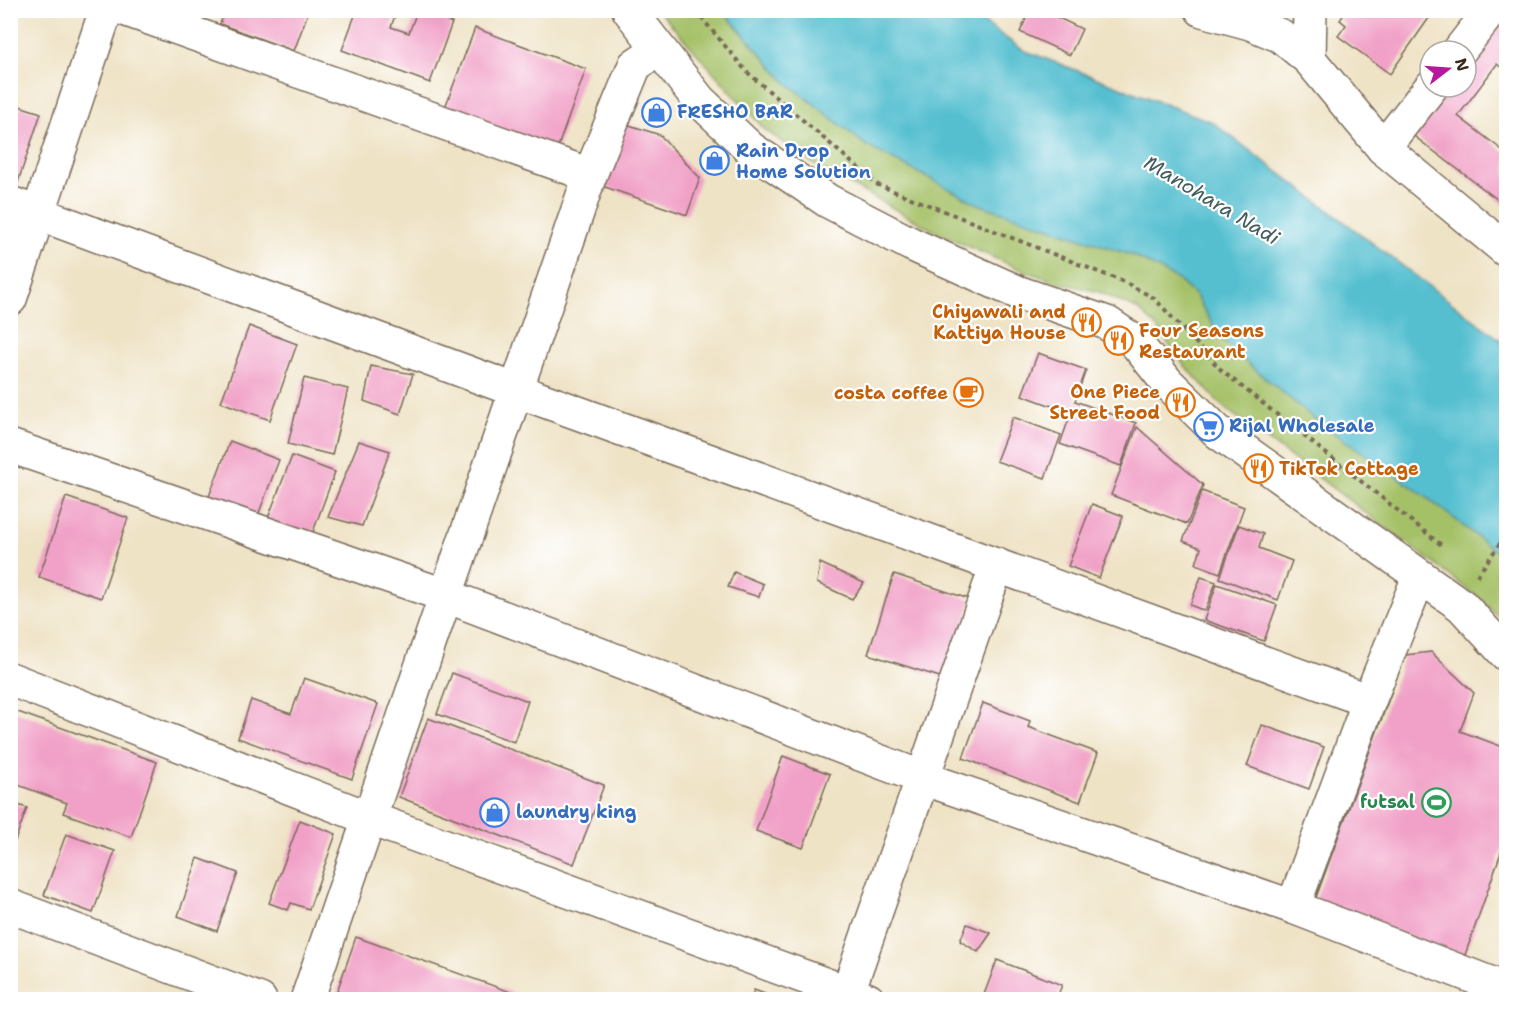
<svg xmlns="http://www.w3.org/2000/svg" width="1517" height="1010" viewBox="0 0 1517 1010" font-family="'Shantell Sans',sans-serif">
<style>
.green{fill:#a5c167;stroke:#707642;stroke-width:1.5}
.water{fill:#54bfd0;stroke:#487477;stroke-width:1.5}
.building{fill:#f1a1c7}
.lines{fill:none;stroke-linecap:round;stroke-linejoin:round}
.minor-casing{stroke:#7a6b59;stroke-width:36}
.path{stroke:#7a6b59;stroke-width:4;stroke-dasharray:4.5 4.5;stroke-linecap:butt}
.minor{stroke:#fff;stroke-width:33}
.labels{text-anchor:middle;dominant-baseline:central;stroke-width:4.5;stroke-linejoin:round;paint-order:stroke}
.shop-label{font-size:18px;font-weight:bold;fill:#366cbe;stroke:#fff;text-anchor:start}
.food-label{font-size:18px;font-weight:bold;fill:#c56008;stroke:#fff;text-anchor:end}
.leisure-label{font-size:18px;font-weight:bold;fill:#27864d;stroke:#fff;text-anchor:end}
.water-label{font-size:20px;font-style:italic;fill:#445e5c;stroke:#fff}
</style>
<rect width="100%" height="100%" fill="#fff"/>
<filter id="ink" filterUnits="userSpaceOnUse"><feTurbulence type="fractalNoise" baseFrequency=".0167" numOctaves="2"/><feDisplacementMap in="SourceGraphic" scale="12" xChannelSelector="R" yChannelSelector="G"/><feConvolveMatrix kernelMatrix="1 2 1 2 8 2 1 2 1" color-interpolation-filters="sRGB"/></filter>
<filter id="wash" filterUnits="userSpaceOnUse"><feTurbulence type="fractalNoise" baseFrequency=".008" numOctaves="4" result="noise"/><feDisplacementMap in="SourceGraphic" scale="24" xChannelSelector="R" yChannelSelector="G"/><feGaussianBlur stdDeviation="1.35" result="paint"/><feColorMatrix in="noise" values="0 0 0 0 0 0 0 0 0 0 0 0 0 0 0 0 0 1.4 0 .05"/><feComposite in="paint" operator="in"/></filter>
<g filter="url(#wash)">
<rect width="100%" height="100%" fill="#efe3c6"/>
<!-- green -->
<path class="green" d="M659,11H723L786,82L978,204L1134,256L1177,279L1196,296L1220,337L1246,362L1317,421L1421,493L1506,559V624L1481,600L1424,556L1222,406L1183,364L1154,324L1137,309L1099,292L1056,282L1017,268L938,233L815,165L765,130Z"/>
<!-- water -->
<path class="water" d="M723,11H968L1023,50L1212,122L1506,344V559L1421,493L1317,421L1246,362L1220,337L1196,296L1177,279L1134,256L978,204L867,146L786,82Z"/>
<g id="blocks">
<!-- building -->
<g class="building">
<path d="M225,10H309L294,51L220,24Z"/>
<path d="M357,10H397L391,27L409,33L417,11L452,23L430,83L342,50Z"/>
<path d="M1030,10H1042L1082,29L1070,55L1020,32Z"/>
<path d="M1347,10H1421L1429,18L1390,74L1338,36L1346,25L1340,20Z"/>
<path d="M1506,10V71L1497,64L1458,116L1506,153V206L1414,136L1442,87H1466V57Z"/>
<path d="M475,28L586,69L556,152L444,110Z"/>
<path d="M10,103L41,113L15,191L10,189Z"/>
<path d="M623,123L660,135L700,178L687,215L602,186Z"/>
<path d="M249,326L297,344L270,420L221,402Z"/>
<path d="M1038,353L1086,370L1075,401L1136,423L1121,466L1060,444L1071,413L1022,395Z"/>
<path d="M371,366L413,374L400,414L364,401Z"/>
<path d="M304,378L348,389L332,455L288,444Z"/>
<path d="M1013,417L1061,435L1045,478L996,461Z"/>
<path d="M1137,427L1203,485L1187,524L1111,495Z"/>
<path d="M230,441L279,460L257,518L208,499Z"/>
<path d="M359,441L390,451L362,526L328,517Z"/>
<path d="M292,456L335,472L310,540L266,523Z"/>
<path d="M1202,491L1244,507L1220,573L1196,564L1201,548L1183,541Z"/>
<path d="M66,497L128,518L101,598L39,577Z"/>
<path d="M1092,504L1123,516L1099,578L1068,566Z"/>
<path d="M1239,525L1263,534L1259,548L1292,561L1278,600L1220,578Z"/>
<path d="M820,563L864,583L852,599L817,583Z"/>
<path d="M734,572L763,584L759,597L728,587Z"/>
<path d="M894,574L972,600L946,679L868,654Z"/>
<path d="M1201,577L1216,582L1205,611L1190,605Z"/>
<path d="M1217,584L1277,605L1264,641L1204,620Z"/>
<path d="M1431,652L1474,693L1460,731L1506,748V838L1464,958L1314,903L1405,655Z"/>
<path d="M452,673L528,701L514,742L437,714Z"/>
<path d="M304,678L378,704L352,779L238,738L251,700L291,714Z"/>
<path d="M983,703L1030,721L1028,727L1098,753L1080,802L963,758Z"/>
<path d="M15,711L157,762L131,837L63,813L67,803L10,782V725Z"/>
<path d="M428,718L604,785L574,864L399,797Z"/>
<path d="M1262,725L1324,747L1309,789L1247,766Z"/>
<path d="M783,756L830,774L803,848L756,831Z"/>
<path d="M10,802L27,808L11,852H10Z"/>
<path d="M300,820L336,834L309,909L291,903L288,910L269,903Z"/>
<path d="M66,834L115,851L93,913L44,895Z"/>
<path d="M198,858L238,873L217,931L178,916Z"/>
<path d="M967,924L991,933L978,952L960,941Z"/>
<path d="M356,937L522,996L521,1000H334Z"/>
<path d="M997,960L1062,985L1056,1000H982Z"/>
<path d="M754,990L779,999V1000H751Z"/>
</g>
</g>
</g>
<g filter="url(#ink)">
<use href="#blocks" fill-opacity="0" stroke="#7a6b59" stroke-width="1.5"/>
<g class="lines">
<defs>
<g id="minor">
<path d="M127,10L590,175"/>
<path d="M629,10L699,100L751,149L828,201L911,244L1017,292L1107,323L1135,342L1167,382L1218,432L1462,606L1506,654"/>
<path d="M1202,10L1250,23L1281,36L1309,59L1383,148L1506,250"/>
<path d="M1459,51L1491,10"/>
<path d="M1309,59L1310,10"/>
<path d="M1383,148L1431,87"/>
<path d="M10,203L515,390L1369,701"/>
<path d="M10,299L106,10"/>
<path d="M10,446L444,595L923,778L1293,907L1505,989"/>
<path d="M10,679L371,819L868,1000"/>
<path d="M10,906L260,1000"/>
<path d="M1293,907L1369,701L1419,577"/>
<path d="M307,1000L590,175L635,65L659,49"/>
<path d="M845,1000L997,565"/>
</g>
</defs>
<!-- minor casing -->
<use href="#minor" class="minor-casing"/>
<!-- path -->
<g class="path">
<path d="M695,10L747,72L878,185L1124,282L1154,298L1222,371L1444,547"/>
<path d="M1477,576L1506,535"/>
</g>
<!-- minor -->
<use href="#minor" class="minor"/>
</g>
</g>
<!-- icons -->
<defs>
<symbol id="shop-ring" viewBox="-11 -11 22 22"><circle r="9.5" fill="#fff" stroke="#3f7fe0" stroke-width="1.5"/><path d="M-5-2.5h2.3a2.7 3.5 0 0 1 5.4 0H5L5.5 6h-11ZM-1.5-2.5h3a1.5 2.3 0 0 0-3 0Z" fill="#3f7fe0"/></symbol>
<symbol id="restaurant-ring" viewBox="-11 -11 22 22"><circle r="9.5" fill="#fff" stroke="#e8710a" stroke-width="1.5"/><path d="M-5-6h1v4h1v-4h1v4h1v-4h1v5L-1.5 .5V6h-2V.5L-5-1ZM5-6V6H3V1.5H1.5Q1.5-4 5-6Z" fill="#e8710a"/></symbol>
<symbol id="cafe-ring" viewBox="-11 -11 22 22"><circle r="9.5" fill="#fff" stroke="#e8710a" stroke-width="1.5"/><path d="M-5.5-4.5H6V0H3Q3 3.5 0 3.5H-2.5Q-5.5 3.5-5.5 0ZM3-3.2v2h1.7v-2ZM-6 4.5H4V6H-6Z" fill="#e8710a"/></symbol>
<symbol id="supermarket-ring" viewBox="-11 -11 22 22"><circle r="9.5" fill="#fff" stroke="#3f7fe0" stroke-width="1.5"/><path d="M-6-5.5h2.5l.6 2H6L4.5 2H-2.5L-4.4-4H-6ZM-1.5 3.2a1.3 1.3 0 1 0 .1 0ZM3 3.2a1.3 1.3 0 1 0 .1 0Z" fill="#3f7fe0"/></symbol>
<symbol id="stadium-ring" viewBox="-11 -11 22 22"><circle r="9.5" fill="#fff" stroke="#2e9e5b" stroke-width="1.5"/><path d="M0-5a6.5 5 0 1 0 0 10a6.5 5 0 1 0 0-10ZM-3.5-1.8h7v3.6h-7Z" fill="#2e9e5b"/></symbol>
</defs>
<g fill-rule="evenodd">
<use href="#shop-ring" x="640" y="96" width="33" height="33"/>
<use href="#shop-ring" x="698" y="144" width="33" height="33"/>
<use href="#restaurant-ring" x="1070" y="306" width="33" height="33"/>
<use href="#restaurant-ring" x="1102" y="324" width="33" height="33"/>
<use href="#cafe-ring" x="952" y="376" width="33" height="33"/>
<use href="#restaurant-ring" x="1164" y="386" width="33" height="33"/>
<use href="#supermarket-ring" x="1192" y="410" width="33" height="33"/>
<use href="#restaurant-ring" x="1242" y="452" width="33" height="33"/>
<use href="#stadium-ring" x="1420" y="786" width="33" height="33"/>
<use href="#shop-ring" x="478" y="796" width="33" height="33"/>
</g>
<g class="labels">
<!-- shop labels -->
<g class="shop-label">
<text x="677" y="112">FRESHO BAR</text>
<text x="736" y="151">Rain Drop<tspan x="736" dy="21">Home Solution</tspan></text>
<text x="1229" y="426">Rijal Wholesale</text>
<text x="516" y="812">laundry king</text>
</g>
<!-- food labels -->
<g class="food-label">
<text x="1066" y="312">Chiyawali and<tspan x="1066" dy="21">Kattiya House</tspan></text>
<text x="1139" y="331" text-anchor="start">Four Seasons<tspan x="1139" dy="21">Restaurant</tspan></text>
<text x="1160" y="392">One Piece<tspan x="1160" dy="21">Street Food</tspan></text>
<text x="948" y="393">costa coffee</text>
<text x="1279" y="469" text-anchor="start">TikTok Cottage</text>
</g>
<!-- leisure labels -->
<g class="leisure-label">
<text x="1415" y="802">futsal</text>
</g>
<!-- water labels -->
<g class="water-label">
<text transform="translate(1212 200) rotate(31)">Manohara Nadi</text>
</g>
</g>
<!-- margin -->
<rect width="1517" height="1010" fill="none" stroke="#fff" stroke-width="36"/>
<!-- north arrow -->
<g transform="translate(1448 69) rotate(73)"><circle r="28" fill="#ffffff" stroke="#b1aaa5" stroke-width="1.5"/>
<path d="M0-4.5L10 22L0 15L-10 22Z" fill="#b5179e"/>
<text y="-9" font-size="16" font-weight="bold" text-anchor="middle" fill="#3b2a1e">N</text>
</g>
</svg>
